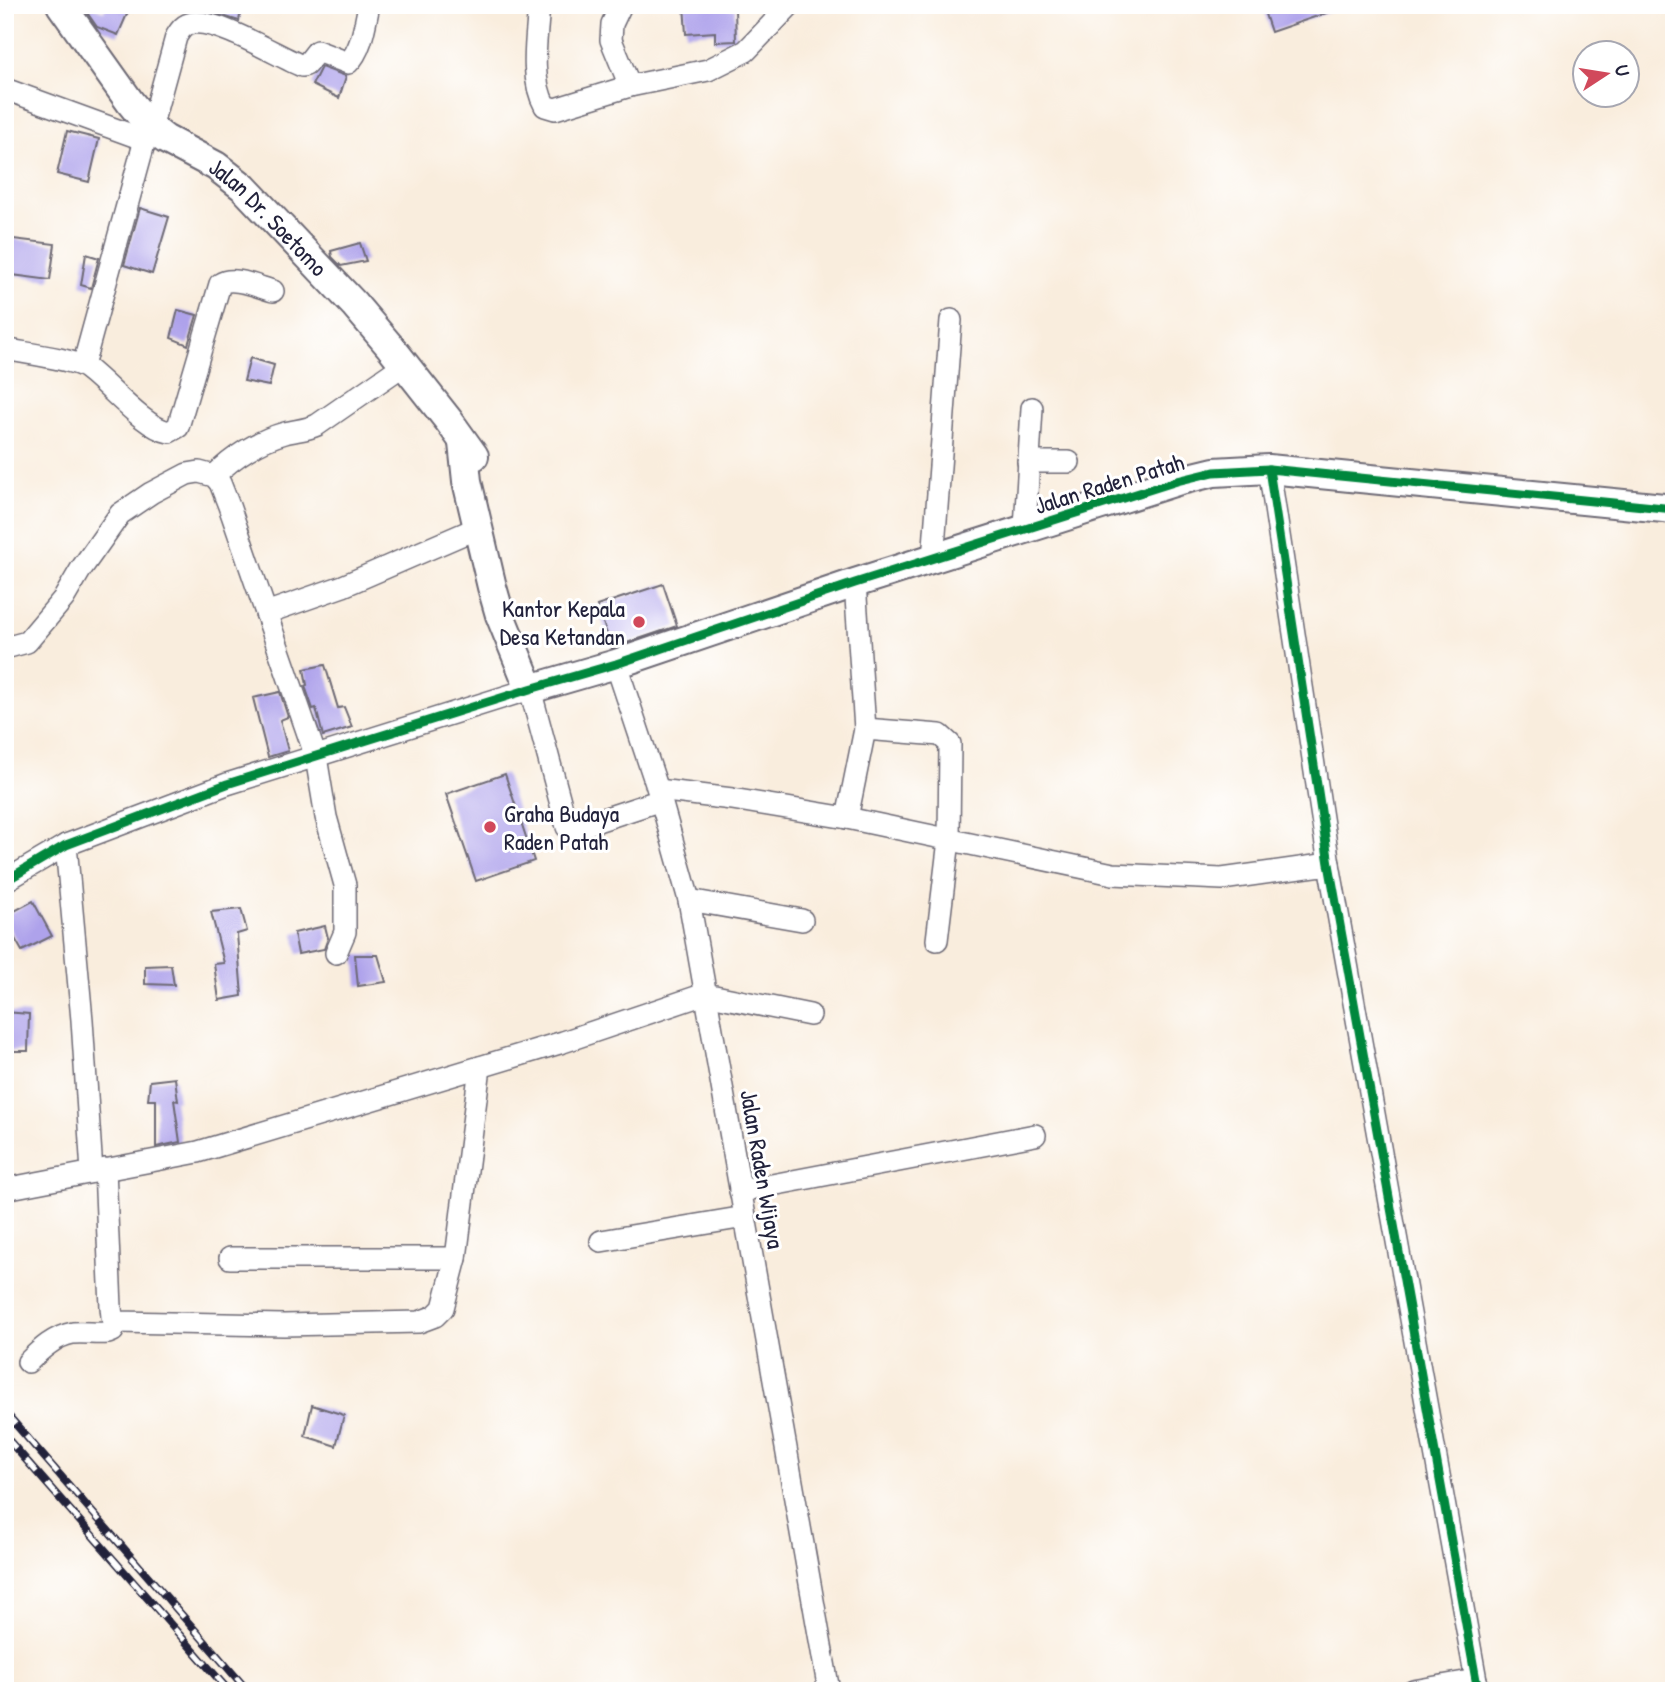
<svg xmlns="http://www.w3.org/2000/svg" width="1679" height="1696" viewBox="0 0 1679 1696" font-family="'Patrick Hand',sans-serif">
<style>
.building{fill:#aea2eb}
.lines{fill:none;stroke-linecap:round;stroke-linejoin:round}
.minor-casing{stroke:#6d6974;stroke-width:24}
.tertiary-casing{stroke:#6d6974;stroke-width:32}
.minor{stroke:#fff;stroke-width:21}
.tertiary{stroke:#fff;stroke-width:28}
.rail-casing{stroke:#22223b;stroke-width:8}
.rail{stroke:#fff;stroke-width:5;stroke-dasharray:16;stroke-linecap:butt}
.cycleway-casing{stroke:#fff;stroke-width:13}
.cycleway{stroke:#00873e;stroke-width:9}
.poi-dot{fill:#d1495b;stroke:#fff;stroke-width:2.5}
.labels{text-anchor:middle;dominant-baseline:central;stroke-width:6;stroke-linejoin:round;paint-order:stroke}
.street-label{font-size:24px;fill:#22223b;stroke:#fff}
.poi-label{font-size:24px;fill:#22223b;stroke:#fff;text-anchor:end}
</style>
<rect width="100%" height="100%" fill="#fff"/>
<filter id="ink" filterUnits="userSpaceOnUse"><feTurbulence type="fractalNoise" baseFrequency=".0143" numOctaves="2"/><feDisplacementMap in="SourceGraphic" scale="14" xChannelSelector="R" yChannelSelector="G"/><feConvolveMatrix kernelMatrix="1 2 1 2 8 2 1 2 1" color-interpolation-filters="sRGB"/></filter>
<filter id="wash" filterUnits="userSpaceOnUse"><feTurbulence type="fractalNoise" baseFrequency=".00686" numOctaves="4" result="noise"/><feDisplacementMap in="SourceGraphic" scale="28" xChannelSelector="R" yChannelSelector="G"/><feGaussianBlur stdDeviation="1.57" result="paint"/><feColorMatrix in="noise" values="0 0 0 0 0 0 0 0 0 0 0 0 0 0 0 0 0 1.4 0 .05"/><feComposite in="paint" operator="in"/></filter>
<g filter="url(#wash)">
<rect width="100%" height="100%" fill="#f9eddd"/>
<g id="blocks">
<!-- building -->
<g class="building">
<path d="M107,5H131L118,35L97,27L88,14L91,6L104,11Z"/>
<path d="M189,5H242L239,21L207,11L189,10Z"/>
<path d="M684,5L735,9L736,41L715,42V32L686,34Z"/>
<path d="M1262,5H1341V8L1271,32Z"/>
<path d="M321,67L346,76L339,98L312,85Z"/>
<path d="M67,131L99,139L89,182L57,174Z"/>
<path d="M140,208L169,217L152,274L124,265Z"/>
<path d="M5,238L55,244L50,280L5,274Z"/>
<path d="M360,243L366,261L341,266L332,257L331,251Z"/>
<path d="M86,254L99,258L91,288L81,285Z"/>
<path d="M178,310L197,315L188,345L171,338Z"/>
<path d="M250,358L274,365L269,386L244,381Z"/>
<path d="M663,584L677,626L612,648L597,606Z"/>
<path d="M325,665L338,708L344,707L352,727L323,736L316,708L313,709L305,686L307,685L304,669Z"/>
<path d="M280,692L288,717L280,720L288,751L268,757L253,698Z"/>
<path d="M505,774L534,861L476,881L446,794Z"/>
<path d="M33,901L52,936L22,951L5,921V916Z"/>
<path d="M241,909L247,931L237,934L242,996L219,1000L214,964L224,963L211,912Z"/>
<path d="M325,926L328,938L324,949L298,954L294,933Z"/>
<path d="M355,955H378L386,982L358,986Z"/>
<path d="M171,965L174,985L145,984V966Z"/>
<path d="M5,1012L29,1014L28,1051H5Z"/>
<path d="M175,1078L178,1101L174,1100L180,1142L156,1147V1100H148L150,1081Z"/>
<path d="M312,1405L344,1415L336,1446L305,1436Z"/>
</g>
</g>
</g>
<g filter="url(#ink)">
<use href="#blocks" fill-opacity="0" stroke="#6d6974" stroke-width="2"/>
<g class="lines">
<defs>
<g id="minor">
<path d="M539,5C537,37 529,77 545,106L555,109L630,86L708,70L746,51L790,5"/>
<path d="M621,5L612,24L611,40L630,86"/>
<path d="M5,89L145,140"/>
<path d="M5,349C23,353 73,359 86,368C108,384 143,427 169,432L178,427L220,284C233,275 258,287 273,291"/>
<path d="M83,366L145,140L151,128L176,37C180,30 184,24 193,23C219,20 276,55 302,66L306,65L317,51L348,63C362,50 365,23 369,5"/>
<path d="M1028,462H1069"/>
<path d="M1269,469L1329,864L1478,1691"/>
<path d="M214,476C233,457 259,440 285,433C296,430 306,430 317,425L405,364"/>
<path d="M1025,528L1032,408"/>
<path d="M933,560L951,320"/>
<path d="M266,613L343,586L477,528"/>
<path d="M5,648L27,642L64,598L81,569L120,514L151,493L187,474L199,472L214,476L220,483L229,506L316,757L326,817L345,885V932L336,953"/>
<path d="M616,664L658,790L689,900L829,1691"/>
<path d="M865,729L940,735L950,744L949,840L937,940"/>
<path d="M658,790L732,799L847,818L1113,874L1222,879L1329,864"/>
<path d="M847,818L865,729L855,583"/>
<path d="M66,845L82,1020L92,1172"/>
<path d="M5,881L66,845L227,784L530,689L567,827L573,829L661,800"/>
<path d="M689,900L802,920"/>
<path d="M105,1169L111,1307L112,1317L117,1322L284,1325L419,1322L435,1316L443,1308L456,1258L480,1067"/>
<path d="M5,1189L198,1152L563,1042L705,994L810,1015"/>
<path d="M740,1191L1035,1135"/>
<path d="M601,1241L745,1217"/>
<path d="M230,1258H456"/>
<path d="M28,1362C40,1350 55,1336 73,1333C84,1332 96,1334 108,1333L113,1331L117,1322"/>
<path d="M1413,1691L1476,1680"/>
</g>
<g id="tertiary">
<path id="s1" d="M61,5L130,102L151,128L165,139L216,166L243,187L354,304L393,350L449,421L474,456"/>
<path d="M463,443L467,481L492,587L500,615L530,689L616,664L855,583L1177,481L1214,472L1269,469L1674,509"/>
</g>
</defs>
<!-- minor casing -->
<use href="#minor" class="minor-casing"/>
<!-- tertiary casing -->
<use href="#tertiary" class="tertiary-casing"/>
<!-- minor -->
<use href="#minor" class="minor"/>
<!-- tertiary -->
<use href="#tertiary" class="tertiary"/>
<defs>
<g id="rail">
<path d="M5,1412L248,1691"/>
<path d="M5,1436L229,1691"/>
</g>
</defs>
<!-- rail casing -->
<use href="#rail" class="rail-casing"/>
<!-- rail -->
<use href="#rail" class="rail"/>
<defs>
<g id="cycleway">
<path d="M1269,469L1329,864L1478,1691"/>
<path d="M5,881L66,845L227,784L530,689L616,664L855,583L1177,481L1214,472L1269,469L1674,509"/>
</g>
</defs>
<!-- cycleway casing -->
<use href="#cycleway" class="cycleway-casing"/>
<!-- cycleway -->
<use href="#cycleway" class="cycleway"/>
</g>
</g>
<!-- markers -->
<g class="poi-dot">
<circle cx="639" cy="622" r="7"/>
<circle cx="490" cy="827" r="7"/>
</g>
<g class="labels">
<!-- street labels -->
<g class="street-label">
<text stroke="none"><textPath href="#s1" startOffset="301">Jalan Dr. Soetomo</textPath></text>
<text transform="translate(1109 483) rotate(-17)">Jalan Raden Patah</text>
<text transform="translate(763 1169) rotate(80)">Jalan Raden Wijaya</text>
</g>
<!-- poi labels -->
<g class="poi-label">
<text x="625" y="608">Kantor Kepala<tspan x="625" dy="28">Desa Ketandan</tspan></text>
<text x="504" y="813" text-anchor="start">Graha Budaya<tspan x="504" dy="28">Raden Patah</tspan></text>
</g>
</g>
<!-- margin -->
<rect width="1679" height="1696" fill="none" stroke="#fff" stroke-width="28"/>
<!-- north arrow -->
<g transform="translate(1606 74) rotate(78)"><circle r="33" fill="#ffffff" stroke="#a7a7b1" stroke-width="2"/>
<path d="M0-5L12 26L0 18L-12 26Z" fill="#d1495b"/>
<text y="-10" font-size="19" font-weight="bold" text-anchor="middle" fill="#22223b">U</text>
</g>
</svg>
